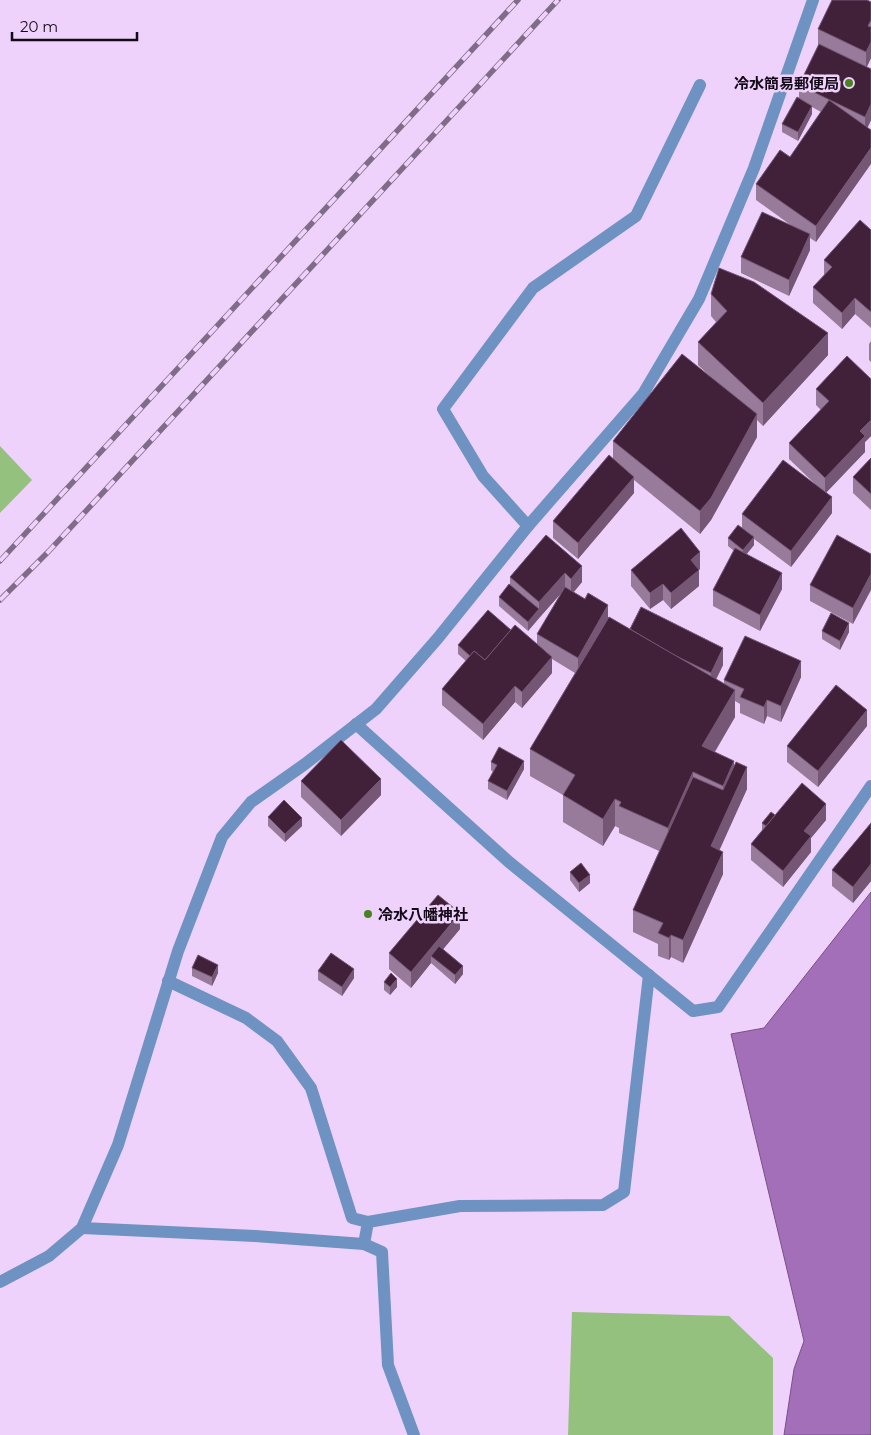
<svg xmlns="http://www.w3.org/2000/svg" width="871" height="1435" viewBox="0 0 871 1435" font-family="Montserrat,'Noto Sans JP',sans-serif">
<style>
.green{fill:#94c17d}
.water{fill:#a46fb9;stroke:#785088}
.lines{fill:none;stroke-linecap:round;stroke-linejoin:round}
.lane{stroke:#6e92c1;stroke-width:12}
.street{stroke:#6e92c1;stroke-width:12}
.rail-casing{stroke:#806c88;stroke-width:5.5}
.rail{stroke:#efd2fb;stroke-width:4;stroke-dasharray:11;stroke-linecap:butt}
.wall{fill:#987a9a}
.shaded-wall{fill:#755674}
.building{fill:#41213a;stroke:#755674}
.poi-dot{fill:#488320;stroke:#efd2fb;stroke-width:2}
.labels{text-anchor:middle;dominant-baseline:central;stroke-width:5;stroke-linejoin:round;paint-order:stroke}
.poi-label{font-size:15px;font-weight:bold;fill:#130917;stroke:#efd2fb;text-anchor:end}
</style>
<rect width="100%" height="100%" fill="#efd2fb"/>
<!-- green -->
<g class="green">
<path d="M0,446L32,480L0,513Z"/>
<path d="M572,1312L729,1316L773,1358V1435H568Z"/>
</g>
<!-- water -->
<path class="water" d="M871,892V1435H784L794,1369L804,1341L731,1034L764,1028Z"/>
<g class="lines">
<!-- lane -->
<g class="lane">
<path d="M168,981L246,1018L277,1041L311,1088L352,1218L368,1222"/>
<path d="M82,1228L255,1236L364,1244L382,1252L388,1365L414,1435"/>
<path d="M364,1244L368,1222L460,1206L603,1205L624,1192L649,975"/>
</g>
<!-- street -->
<g class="street">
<path d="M528,526L483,476L443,409L533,288L636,216L700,85"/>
<path d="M356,724L509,862L693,1011L718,1007L871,786"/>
<path d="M0,1282L49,1256L82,1228L118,1145L178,951L222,837L251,802L305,764L376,709L438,638L528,526L643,394L699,299L754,168L813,0"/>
</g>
<defs>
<g id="rail">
<path d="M0,561L518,0"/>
<path d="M0,600L49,551L558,0"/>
</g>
</defs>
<!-- rail casing -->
<use href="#rail" class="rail-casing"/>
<!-- rail -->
<use href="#rail" class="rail"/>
</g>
<!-- wall -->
<g class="wall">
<path d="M871,2V58L867,67L871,69V120L816,242L810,238V250L789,296L741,273V257L792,226L756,200V184L790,157L821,112L812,107V114L798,141L782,132V124L799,99V85L818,46V29Z"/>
<path d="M871,230V328L855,314L842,329L813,303V287L824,275V260Z"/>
<path d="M711,294L828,355L763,426L757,420V437L711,520L700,534L634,480V493L578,559L553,538V521L613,459V441L714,380L698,365V342L716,322L711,316Z"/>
<path d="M871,341V362L869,360V344Z"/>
<path d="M871,379V436L865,442V452L826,492L832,513L791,567L754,539V545L747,554L782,589L760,631L713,606V590L734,551L728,546V538L742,527V514L814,483L789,459V443L821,410L816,405V389Z"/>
<path d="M871,458V510L853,493V477Z"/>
<path d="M546,535L582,582L574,592L608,617L630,629L723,665L716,679L724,684V680L801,677L781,722L767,716L764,724L740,713V704L735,701V717L715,752L734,765L747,789L719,850L723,874L683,963L671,957L669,960L658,956V944L633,932V910L659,851L619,833V828L615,826L603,846L563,822V795L530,776V749L575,673L552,659V673L522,708L515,702L483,740L442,705V689L466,661L458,654V645L511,630L537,644V634L561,593L528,631L499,606V597L510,584V577Z"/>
<path d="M871,554L853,624L810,601V585Z"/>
<path d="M700,569L699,570V586L671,609L663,600L650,609L631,586V570Z"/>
<path d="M822,631L849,632L840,650L822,639Z"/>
<path d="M867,726L818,787L787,762V746Z"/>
<path d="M491,762L524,769L507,800L488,789V781L493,772L491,770Z"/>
<path d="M301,781L381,795L341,836L301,797Z"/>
<path d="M775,815L826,820L811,838V852L783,887L751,860V844L762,830V823Z"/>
<path d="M268,817L302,826L285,842L268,826Z"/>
<path d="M871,823V881L853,903L832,886V870Z"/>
<path d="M570,872L590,883L579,892L570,880Z"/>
<path d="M460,929L443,949L463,974L455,984L431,963L411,988L389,969V953Z"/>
<path d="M192,968L218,973L212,986L192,976Z"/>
<path d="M318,971L354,978L342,996L318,980Z"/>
<path d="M384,982L397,987L390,995L384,990Z"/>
</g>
<!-- shaded-wall -->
<g class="shaded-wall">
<path d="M871,42V58L866,68V52Z"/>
<path d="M871,104V120L865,133V117Z"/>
<path d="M812,106V114L798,141V132Z"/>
<path d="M871,148V164L816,242V226Z"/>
<path d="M810,234V250L789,296V280Z"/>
<path d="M855,298V314L842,329V313Z"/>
<path d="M828,333V355L763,426V403Z"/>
<path d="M757,414V437L711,520L700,534V511Z"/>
<path d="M871,420V436L865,442V452L825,494V478L860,431Z"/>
<path d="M634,477V493L578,559V543Z"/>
<path d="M832,497V513L791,567V551Z"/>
<path d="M754,537V545L743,558V550Z"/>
<path d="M700,552V569L691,576V560Z"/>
<path d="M582,566V582L571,595V579Z"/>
<path d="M699,570V586L671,609V593Z"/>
<path d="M565,573V589L539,618V602Z"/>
<path d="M782,573V589L760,631V615Z"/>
<path d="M871,574V590L853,624V608Z"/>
<path d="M663,584V600L650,609V593Z"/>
<path d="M608,605V621L578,674V658Z"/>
<path d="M539,609V618L528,631V622Z"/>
<path d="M849,623V632L840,650V641Z"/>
<path d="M723,648V665L711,690V673Z"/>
<path d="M552,657V673L522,708V692Z"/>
<path d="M801,661V677L781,722V706Z"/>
<path d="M515,686V702L483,740V724Z"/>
<path d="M735,690V717L702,773V746Z"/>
<path d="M767,700V716L764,724V707Z"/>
<path d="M867,710V726L818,787V771Z"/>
<path d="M524,761V769L507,800V791Z"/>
<path d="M734,761V788L723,813V786Z"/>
<path d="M747,767V789L711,869V846Z"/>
<path d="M693,772V800L668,855V828Z"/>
<path d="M381,779V795L341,836V820Z"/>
<path d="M615,799V826L603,846V819Z"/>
<path d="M826,804V820L811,838V852L783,887V871L804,831Z"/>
<path d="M302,818V826L285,842V834Z"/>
<path d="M723,852V874L683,963V940Z"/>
<path d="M871,864V881L853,903V887Z"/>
<path d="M590,875V883L579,892V883Z"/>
<path d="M460,913V929L435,959L431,956V963L411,988V972Z"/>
<path d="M671,935V957L669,960V938Z"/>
<path d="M218,965V973L212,986V977Z"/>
<path d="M463,966V974L455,984V975Z"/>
<path d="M354,969V978L342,996V987Z"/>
<path d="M397,979V987L390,995V987Z"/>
</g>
<!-- building -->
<g class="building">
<path d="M832,0H867L871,2V20L868,26L871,27V42L866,52L818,29Z"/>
<path d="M819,44L871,69V104L865,117L799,85Z"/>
<path d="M797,97L812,106L798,132L782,124Z"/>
<path d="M829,100L871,130V148L816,226L756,184L780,150L790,157Z"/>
<path d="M762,212L810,234L789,280L741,257Z"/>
<path d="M860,220L871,230V312L855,298L842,313L813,287L832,267L824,260Z"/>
<path d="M719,268L754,282L828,333L763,403L698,342L727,311L711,294Z"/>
<path d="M682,354L757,414L711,498L700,511L613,441Z"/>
<path d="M847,356L871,379V420L860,431L865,436L825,478L789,443L829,401L816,389Z"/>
<path d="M609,455L634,477L578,543L553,521Z"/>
<path d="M871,458V494L853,477Z"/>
<path d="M783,460L832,497L791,551L742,514Z"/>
<path d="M738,525L754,537L743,550L728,538Z"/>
<path d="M681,528L700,552L691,560L699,570L671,593L663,584L650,593L631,570Z"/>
<path d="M546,535L582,566L571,579L565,573L539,602L510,577Z"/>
<path d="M837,535L871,554V574L853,608L810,585Z"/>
<path d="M735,548L782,573L760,615L713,590Z"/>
<path d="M509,584L539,609L528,622L499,597Z"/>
<path d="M565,587L585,599L588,593L608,605L578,658L537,634Z"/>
<path d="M641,607L723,648L711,673L672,654L630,629Z"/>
<path d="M488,610L511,630L485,660L474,651L470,656L458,645Z"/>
<path d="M831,613L849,623L840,641L822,631Z"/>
<path d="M609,617L735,690L702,746L734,761L723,786L693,772L668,828L619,806L621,802L615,799L603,819L563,795L575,775L530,749Z"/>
<path d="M515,625L552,657L522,692L515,686L483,724L442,689L474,651L485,660Z"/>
<path d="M745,636L801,661L781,706L767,700L764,707L740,697L744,689L724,680Z"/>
<path d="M836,685L867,710L818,771L787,746Z"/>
<path d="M341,740L381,779L341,820L301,781Z"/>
<path d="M499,747L524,761L507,791L488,781L497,765L491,762Z"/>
<path d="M736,762L747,767L711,846L723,852L683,940L671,935L669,938L658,933L663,923L633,910L693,777L723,790Z"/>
<path d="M802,783L826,804L804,831L811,836L783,871L751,844Z"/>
<path d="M284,800L302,818L285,834L268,817Z"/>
<path d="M771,812L775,815L766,826L762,823Z"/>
<path d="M871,823V864L853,887L832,870Z"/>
<path d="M581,863L590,875L579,883L570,872Z"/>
<path d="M438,895L460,913L411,972L389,953Z"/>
<path d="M439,946L463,966L455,975L431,956Z"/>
<path d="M331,953L354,969L342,987L318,971Z"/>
<path d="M198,955L218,965L212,977L192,968Z"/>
<path d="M391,973L397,979L390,987L384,982Z"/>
</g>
<!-- markers -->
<g class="poi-dot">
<circle cx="849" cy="83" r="5"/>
<circle cx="368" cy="914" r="5"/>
</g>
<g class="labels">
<!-- poi labels -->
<g class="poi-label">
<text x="839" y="83">冷水簡易郵便局</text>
<text x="378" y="914" text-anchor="start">冷水八幡神社</text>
</g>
</g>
<!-- scale -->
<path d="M12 32v8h125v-8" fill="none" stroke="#130917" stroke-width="2.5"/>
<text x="20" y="32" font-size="15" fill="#130917" stroke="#efd2fb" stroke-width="4" paint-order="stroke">20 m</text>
</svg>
